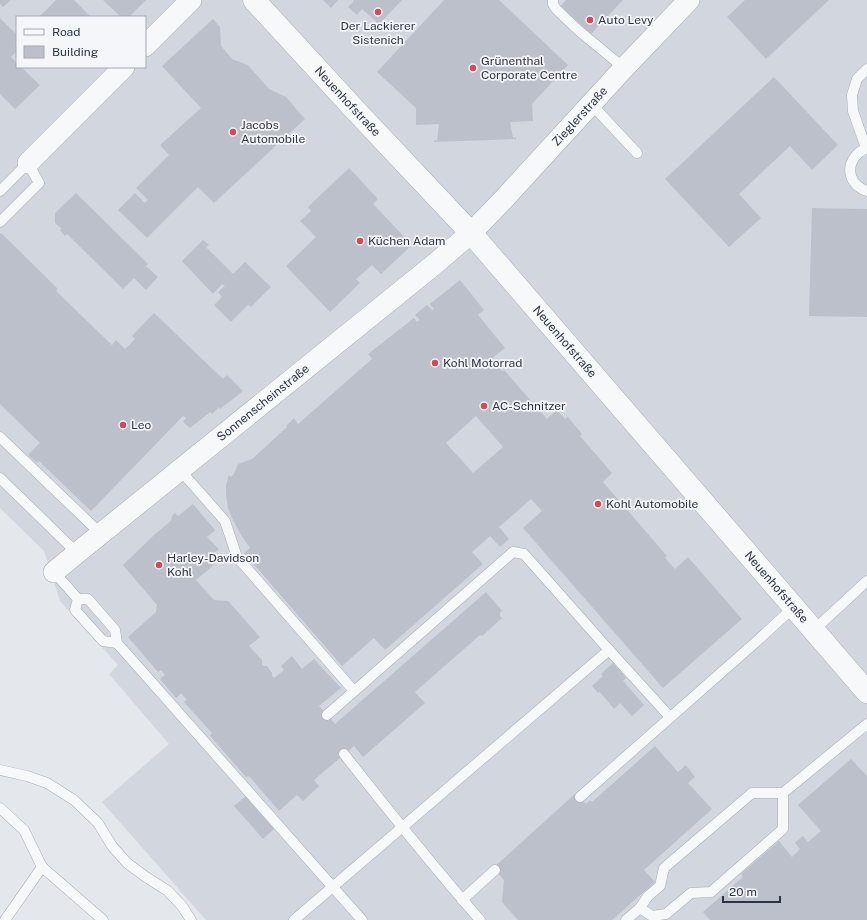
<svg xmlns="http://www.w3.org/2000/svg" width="867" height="920" viewBox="0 0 867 920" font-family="'Public Sans',sans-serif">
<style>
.built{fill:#d2d6de;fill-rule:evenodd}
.building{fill:#bbc0ca;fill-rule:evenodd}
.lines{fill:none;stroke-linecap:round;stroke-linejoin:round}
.service-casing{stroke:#a9aeb7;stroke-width:11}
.minor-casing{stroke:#a9aeb7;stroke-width:22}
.tertiary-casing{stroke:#a9aeb7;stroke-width:23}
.service{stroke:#f7f8fa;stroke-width:10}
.minor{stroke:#f7f8fa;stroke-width:21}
.tertiary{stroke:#f7f8fa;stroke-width:22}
.poi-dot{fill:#d1495b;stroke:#f4f6f9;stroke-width:1.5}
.labels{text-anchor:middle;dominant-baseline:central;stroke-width:3.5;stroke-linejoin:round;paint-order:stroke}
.poi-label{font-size:12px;fill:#2b3445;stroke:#f4f6f9;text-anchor:start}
.street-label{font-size:12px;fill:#2b3445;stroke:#f4f6f9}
</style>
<rect width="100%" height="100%" fill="#e4e7ec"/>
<!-- built -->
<path class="built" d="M0,0H867V920H206L102,802L169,744L109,674L118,665L60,601L44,551L0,508ZM17,17H145V67H17Z"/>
<!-- building -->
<g class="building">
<path d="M0,0H11L3,7L0,4Z"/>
<path d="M56,0H74L91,17H39Z"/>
<path d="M103,0H146L129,17H121Z"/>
<path d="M323,0H338L331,8Z"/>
<path d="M353,0H402L379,24L362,9L357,15L348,7L354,1Z"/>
<path d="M444,0H499L568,65L532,104L533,121L510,122L513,138L516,137V139L434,142V140L437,141L439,124L416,125V108L377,72Z"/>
<path d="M566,0H623L591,34L561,6Z"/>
<path d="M745,0H829L766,59L727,17Z"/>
<path d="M0,18L17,35V51L11,57L17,63V67H21L40,85L15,109L0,94Z"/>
<path d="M213,19L220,27L221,46L232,59L248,65L269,89L286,97L305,119L214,203L198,187L147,238L118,210L135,193L145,203L148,200L136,188L169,155L160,145L201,108L162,66Z"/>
<path d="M774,77L838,145L812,170L790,146L739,194L761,218L729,247L665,179Z"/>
<path d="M349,168L378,199L373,204L412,245L381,274L372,265L356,279L360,283L330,312L286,266L316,237L300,221L311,211L308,207Z"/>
<path d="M76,193L148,264L146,266L158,277L146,290L134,278L123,289L67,234L65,236L60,230L62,229L55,223V213Z"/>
<path d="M812,208L867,209V317L809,316Z"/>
<path d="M1,233L58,289L56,291L112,345L116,340L125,349L135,339L132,336L154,313L223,379L227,375L243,391L220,409L219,407L212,414L210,412L190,428L183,422L186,418L183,416L91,511L39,461L37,463L28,455L40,443L0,404V234Z"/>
<path d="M203,240L209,245L206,247L233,274L245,262L271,287L251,307L248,305L231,322L214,305L222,297L218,292L225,286L222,284L213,294L182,261Z"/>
<path d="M460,280L484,310L478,315L505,348L491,359L502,371L504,370L547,419L557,410L565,419L568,417L582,434L580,436L612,473L603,482L667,556L665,558L675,569L688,557L742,619L663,688L523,528L542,511L531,499L499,527L509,539L500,547L490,536L472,552L483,564L385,650L374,638L342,666L244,553L250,548L241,535L233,520L228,508L226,495V485L229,475L231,477L234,474L238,464L252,459L287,427L286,426L294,418L298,424L372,359L368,354L414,318L417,322L420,320L415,315L427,305L432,310L434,309L430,304ZM476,416L503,447L473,473L446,443Z"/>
<path d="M193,504L215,530L207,537L219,549L210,556L216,563L196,580L214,600L228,601L260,637L249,646L262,660V664L264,666H267L272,673V676L274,678L284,670L281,666L292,656L302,669L314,659L341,688L319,706L335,724L486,592L502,611L500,612V616L502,618L482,636L480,635L415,692L425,703L363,757L354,746L314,780L319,786L303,801L297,795L279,811L249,776L246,777L210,736L212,733L184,702L187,700L181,693L176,698L160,679L165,675L161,670L158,672L128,637L156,612L157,605L123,565L155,534L171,521L172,516L175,513L178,516Z"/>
<path d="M613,663L626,678L623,681L644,705L632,716L620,703L614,709L600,692L598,693L592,686L603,676L601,674Z"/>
<path d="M655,746L678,772L686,765L695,777L688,783L712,809L644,870L655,882L612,920H518L502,902L504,880L493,868L576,793L586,804L590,800L592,802Z"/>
<path d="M851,759L867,776V920H710L703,912L743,877L741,874L779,841L792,857L800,849L795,843L803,836L808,842L821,831L798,805Z"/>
<path d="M246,796L274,829L263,839L234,806Z"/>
</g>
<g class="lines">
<defs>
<g id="service">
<path d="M553,0V4L556,9L578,30L624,68"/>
<path d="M592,105L637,153"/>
<path d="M866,148L853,111L852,95L857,79L867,69"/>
<path d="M867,148C845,157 844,183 867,191"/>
<path d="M0,191L28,163L39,183L0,222"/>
<path d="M0,437L101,534"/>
<path d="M180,470L225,521L237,557L354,691"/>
<path d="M0,478L77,553"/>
<path d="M54,572L78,599"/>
<path d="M78,599H88L115,630L117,643L362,920"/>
<path d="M78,599L75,610L103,641L117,643"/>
<path d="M814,630L867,581"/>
<path d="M327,715L513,552L524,554L609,650L670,717"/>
<path d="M344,754C388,810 433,866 480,920"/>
<path d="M0,770L27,776L47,783L74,800L98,823L112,846L127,863L146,877L168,891L182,906L191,920"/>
<path d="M580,797L757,641L794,607"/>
<path d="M0,808L24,830L42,867"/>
<path d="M462,900L495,870"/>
<path d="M640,908L652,916L666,914L691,893L711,892L783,829V793"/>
<path d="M5,920L42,867L103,920"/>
<path d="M294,920L609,650"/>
<path d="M626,920L640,908L648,896L660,886L664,868L752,793H783L867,724"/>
</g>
<g id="minor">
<path d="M145,46L191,0"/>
<path d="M28,163L124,67"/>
<path id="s1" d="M54,572L77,553L436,263L471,233L503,200L624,68L689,0"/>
</g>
<g id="tertiary">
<path id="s2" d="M254,0L357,112L471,233L867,692"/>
</g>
</defs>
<!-- service casing -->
<use href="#service" class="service-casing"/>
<!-- minor casing -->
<use href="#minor" class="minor-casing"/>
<!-- tertiary casing -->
<use href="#tertiary" class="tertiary-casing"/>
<!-- service -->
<use href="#service" class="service"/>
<!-- minor -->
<use href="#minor" class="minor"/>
<!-- tertiary -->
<use href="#tertiary" class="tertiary"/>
</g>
<!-- markers -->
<g class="poi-dot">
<circle cx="378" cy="12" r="4"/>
<circle cx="590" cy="20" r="4"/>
<circle cx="473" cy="68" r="4"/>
<circle cx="233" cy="132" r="4"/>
<circle cx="360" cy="241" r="4"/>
<circle cx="435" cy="363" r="4"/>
<circle cx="484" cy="406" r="4"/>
<circle cx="123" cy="425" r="4"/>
<circle cx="598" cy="504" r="4"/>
<circle cx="159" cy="565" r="4"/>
</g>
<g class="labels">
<!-- poi labels -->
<g class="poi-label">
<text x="598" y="20">Auto Levy</text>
<text x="378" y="26" text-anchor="middle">Der Lackierer<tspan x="378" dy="14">Sistenich</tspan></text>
<text x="481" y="61">Grünenthal<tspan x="481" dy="14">Corporate Centre</tspan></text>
<text x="241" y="125">Jacobs<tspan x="241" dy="14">Automobile</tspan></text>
<text x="368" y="241">Küchen Adam</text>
<text x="443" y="363">Kohl Motorrad</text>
<text x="492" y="406">AC-Schnitzer</text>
<text x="131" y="425">Leo</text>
<text x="606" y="504">Kohl Automobile</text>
<text x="167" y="558">Harley-Davidson<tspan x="167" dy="14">Kohl</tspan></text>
</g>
<!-- street labels -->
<g class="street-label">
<text stroke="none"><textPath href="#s2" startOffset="138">Neuenhofstraße</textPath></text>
<text stroke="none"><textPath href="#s1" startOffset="697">Zieglerstraße</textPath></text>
<text stroke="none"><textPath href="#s2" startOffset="462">Neuenhofstraße</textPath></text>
<text stroke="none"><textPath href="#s1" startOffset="269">Sonnenscheinstraße</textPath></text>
<text stroke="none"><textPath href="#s2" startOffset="786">Neuenhofstraße</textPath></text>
</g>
</g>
<!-- legend -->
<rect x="16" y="16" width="130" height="52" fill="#f4f6f9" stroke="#a4a8b1"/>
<rect x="24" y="29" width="20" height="6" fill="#f7f8fa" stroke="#a4a8b1"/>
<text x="52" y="36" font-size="12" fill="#2b3445">Road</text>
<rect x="24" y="46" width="20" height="12" fill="#bbc0ca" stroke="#a4a8b1"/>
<text x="52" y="56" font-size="12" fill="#2b3445">Building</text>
<!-- scale -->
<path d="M723 896v6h57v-6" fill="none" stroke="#2b3445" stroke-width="2"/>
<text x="729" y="896" font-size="12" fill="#2b3445" stroke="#f4f6f9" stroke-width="3" paint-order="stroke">20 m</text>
</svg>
